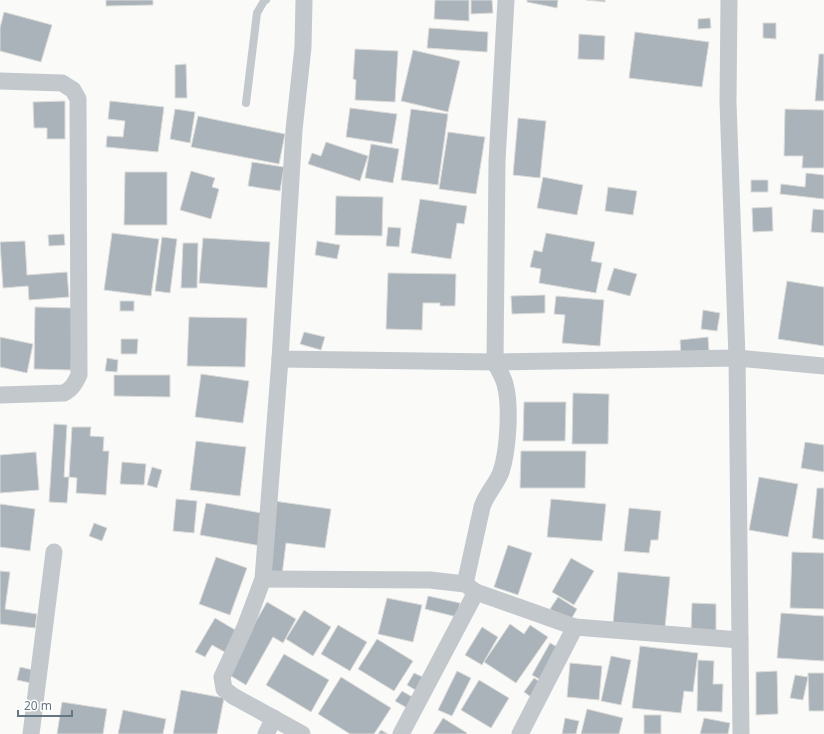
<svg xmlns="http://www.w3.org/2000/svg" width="824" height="734" viewBox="0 0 824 734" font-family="'Noto Sans',sans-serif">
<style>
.building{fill:#aab3b9;stroke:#dcdcda}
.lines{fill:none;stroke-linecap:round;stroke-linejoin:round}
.lane{stroke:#c3c8cc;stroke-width:8}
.street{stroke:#c3c8cc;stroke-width:17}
</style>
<rect width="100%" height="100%" fill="#fafaf8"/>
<!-- building -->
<g class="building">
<path d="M106,0H153V5L106,6Z"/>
<path d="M435,0H469V21L434,19Z"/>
<path d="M471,0H492L493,13L471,14Z"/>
<path d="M527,0H558L557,8L527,2Z"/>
<path d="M586,0H605V2Z"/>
<path d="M4,12L52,25L41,62L0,51V28Z"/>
<path d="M710,18L711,28L698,29V19Z"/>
<path d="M763,23H776V39L763,38Z"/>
<path d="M429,28L488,32L487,52L427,48Z"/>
<path d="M635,32L709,42L702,87L629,78Z"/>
<path d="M579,34L605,36L604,60L578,59Z"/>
<path d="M355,49L398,51L395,102L355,100L356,80L353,79Z"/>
<path d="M413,50L460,61L448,112L401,101Z"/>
<path d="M819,54H824V101H815Z"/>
<path d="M186,64L187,98H175V65Z"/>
<path d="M65,101V139H47V128H34L33,102Z"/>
<path d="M110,101L164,107L158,152L106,147L107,136L123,137L125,121L108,119Z"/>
<path d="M350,108L397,114L392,144L346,137Z"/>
<path d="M175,109L195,112L190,143L170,139Z"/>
<path d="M411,109L448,114L438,185L401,180Z"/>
<path d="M785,109L824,110V168H802L803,156H784Z"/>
<path d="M198,116L285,134L279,164L191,147Z"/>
<path d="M518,118L546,121L540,178L513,175Z"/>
<path d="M448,132L485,137L476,194L439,189Z"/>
<path d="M326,142L368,156L360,181L308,164L312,153L321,156Z"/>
<path d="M371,144L399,149L393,183L365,178Z"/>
<path d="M252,162L284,167L280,191L248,186Z"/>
<path d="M191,171L215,178L212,187L219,189L211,219L180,210Z"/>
<path d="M125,172H167V225H124Z"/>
<path d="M806,173L824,175V199L780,194L781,184L805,187Z"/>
<path d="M543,177L583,185L577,215L537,208Z"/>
<rect x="751" y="180" width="17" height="12"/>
<path d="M608,187L637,191L633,215L605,211Z"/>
<path d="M336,196L383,197L382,236L335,235Z"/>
<path d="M420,199L467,206L464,224L457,223L451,259L411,253Z"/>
<path d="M772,207L773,231L753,232L752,208Z"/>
<path d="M813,209L824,210V233L811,232Z"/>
<path d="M388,227L401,228L399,247L386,246Z"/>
<path d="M112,233L159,239L151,296L104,290Z"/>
<path d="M546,233L595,242L591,261L602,263L596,293L539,283L541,269L530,267L534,250L542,252Z"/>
<path d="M64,234L65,245L49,246L48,235Z"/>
<path d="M162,237L177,239L170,293L155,291Z"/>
<path d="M203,238L270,242L267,288L199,283Z"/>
<path d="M25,241L27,275L67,272L69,297L29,300L28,286L3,288L0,242Z"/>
<path d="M317,241L340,245L337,259L315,255Z"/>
<path d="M183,243H198L197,288H181Z"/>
<path d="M614,268L637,274L630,296L607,290Z"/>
<path d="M388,273L456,274L455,306H440V303H423L422,330L386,329Z"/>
<path d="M787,281L824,287V346L778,339Z"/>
<path d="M545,295V313L512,314L511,296Z"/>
<path d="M556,296L604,300L600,346L562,343L565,315L554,314Z"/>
<rect x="120" y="301" width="14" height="10"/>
<path d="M35,307L73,308L71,370L34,369Z"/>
<path d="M703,310L720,313L717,331L701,329Z"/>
<path d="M189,317L247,318L245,367L187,366Z"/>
<path d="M304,332L325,337L321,350L300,344Z"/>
<path d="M0,337L33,344L27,373L0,367Z"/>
<path d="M708,337L709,352L681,354L680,340Z"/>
<path d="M121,339H138L137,354H121Z"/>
<path d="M107,358L118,360L117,372L105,371Z"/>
<path d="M201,374L249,381L243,423L195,417Z"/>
<path d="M114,375H170V397L114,396Z"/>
<path d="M573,393L609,394L608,444H572Z"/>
<path d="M524,402H566L565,441H523Z"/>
<path d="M54,424L67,425L64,477H69L67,503L49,502Z"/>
<path d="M72,427H91L90,436L104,437L103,451H109L106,495L76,493L77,478L69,477Z"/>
<path d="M196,441L246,447L240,496L190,490Z"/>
<path d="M805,442L824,445V472L801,468Z"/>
<path d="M521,451H586L585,488H520Z"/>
<path d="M36,452L39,490L0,493V455Z"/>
<path d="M122,462L146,464L144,485L120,484Z"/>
<path d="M152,467L162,470L157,488L147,485Z"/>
<path d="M759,477L798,484L788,537L749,530Z"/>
<path d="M817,488H824V540L812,538Z"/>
<path d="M176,499L197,501L194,533L173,531Z"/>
<path d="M551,499L606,504L602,541L547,537Z"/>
<path d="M274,501L331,509L325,548L286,543L281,583L264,581Z"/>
<path d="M206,503L267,514L261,546L200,535Z"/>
<path d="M0,504L35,509L30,551L0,547Z"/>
<path d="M629,508L661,511L658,540H651L649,553L624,551Z"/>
<path d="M94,523L107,528L102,541L89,536Z"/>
<path d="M508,545L532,553L518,595L494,587Z"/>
<path d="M792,552L824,553V609L790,608Z"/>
<path d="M216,557L247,568L230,615L199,604Z"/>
<path d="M571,558L594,571L574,605L552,592Z"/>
<path d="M0,571L10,572L5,609L37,614L35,628L0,624Z"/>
<path d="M618,572L670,577L665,627L613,623Z"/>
<path d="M428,596L460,603L457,617L425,609Z"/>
<path d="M558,597L577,609L570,621L550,609Z"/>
<path d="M387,598L422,605L413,642L378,634Z"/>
<path d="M267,602L296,619L283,643L273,637L246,685L226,673Z"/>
<path d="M692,603L716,604V632H691Z"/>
<path d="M304,610L331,627L313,656L286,639Z"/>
<path d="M781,613L824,616V661L777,658Z"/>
<path d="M215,618L242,634L230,655L212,645L205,657L195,652Z"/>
<path d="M510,624L524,634L530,625L548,637L516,683L484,662Z"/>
<path d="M338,625L367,642L350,671L321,654Z"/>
<path d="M482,627L498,637L482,665L465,655Z"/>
<path d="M377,639L413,661L394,691L358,669Z"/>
<path d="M550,643L561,649L543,681L532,675Z"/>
<path d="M640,646L698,653L693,692L684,691L681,713L632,708Z"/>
<path d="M284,654L329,680L311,712L266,685Z"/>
<path d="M611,656L631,660L621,705L601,701Z"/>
<path d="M698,660L714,661L713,684H723L722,712L697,711Z"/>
<path d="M570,663L602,666L599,700L567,697Z"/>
<path d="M20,667L33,670L31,683L17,680Z"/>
<path d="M457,671L471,678L452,716L438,710Z"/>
<path d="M777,671L778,714L756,715V672Z"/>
<path d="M414,673L425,678L417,691L407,685Z"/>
<path d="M808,673H824V711H809Z"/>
<path d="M795,675L808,677L803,700L790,698Z"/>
<path d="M341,677L391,708L374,734H350L318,714Z"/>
<path d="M534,678L546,686L535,700L524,692Z"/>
<path d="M479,680L509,698L491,728L461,710Z"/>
<path d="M181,690L224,698L217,734H173Z"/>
<path d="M402,691L414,698L407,708L395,701Z"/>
<path d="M62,702L107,709L103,734H57Z"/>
<path d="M587,709L623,718L619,734H581Z"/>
<path d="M123,710L166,719L163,734H118Z"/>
<rect x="644" y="715" width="17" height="19"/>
<path d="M443,718L467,733L466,734H433Z"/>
<path d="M565,718L579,721L576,734H562Z"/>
<path d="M704,718L730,723L728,734H700Z"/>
<path d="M381,730L388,734H378Z"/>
</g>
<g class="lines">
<!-- lane -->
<path class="lane" d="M246,103L257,13L264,1L266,0"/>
<!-- street -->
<g class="street">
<path d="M304,0L303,47L294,130L280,359L495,362L737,358L824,366"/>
<path d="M729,0L728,102L737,358L741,734"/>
<path d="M0,81L62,83L73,90L78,99L79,375C75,383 72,389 64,393L0,395"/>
<path d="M280,359L263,579L245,627L222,677L224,689L233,696L302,734"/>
<path d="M263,579L430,580L465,584L476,592L401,734"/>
<path d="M465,584L482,507C486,494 496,485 501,472C508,451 511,406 505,384C503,376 498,369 495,362L497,161L506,0"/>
<path d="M476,592L575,627"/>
<path d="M31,734L54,552"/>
<path d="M266,734L274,718"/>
<path d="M520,734L575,627L740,640"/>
</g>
</g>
<!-- scale -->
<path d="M18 710v6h54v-6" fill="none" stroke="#657683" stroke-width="2"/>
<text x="24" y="710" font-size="12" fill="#657683" stroke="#ffffff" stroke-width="3" paint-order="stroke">20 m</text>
</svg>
